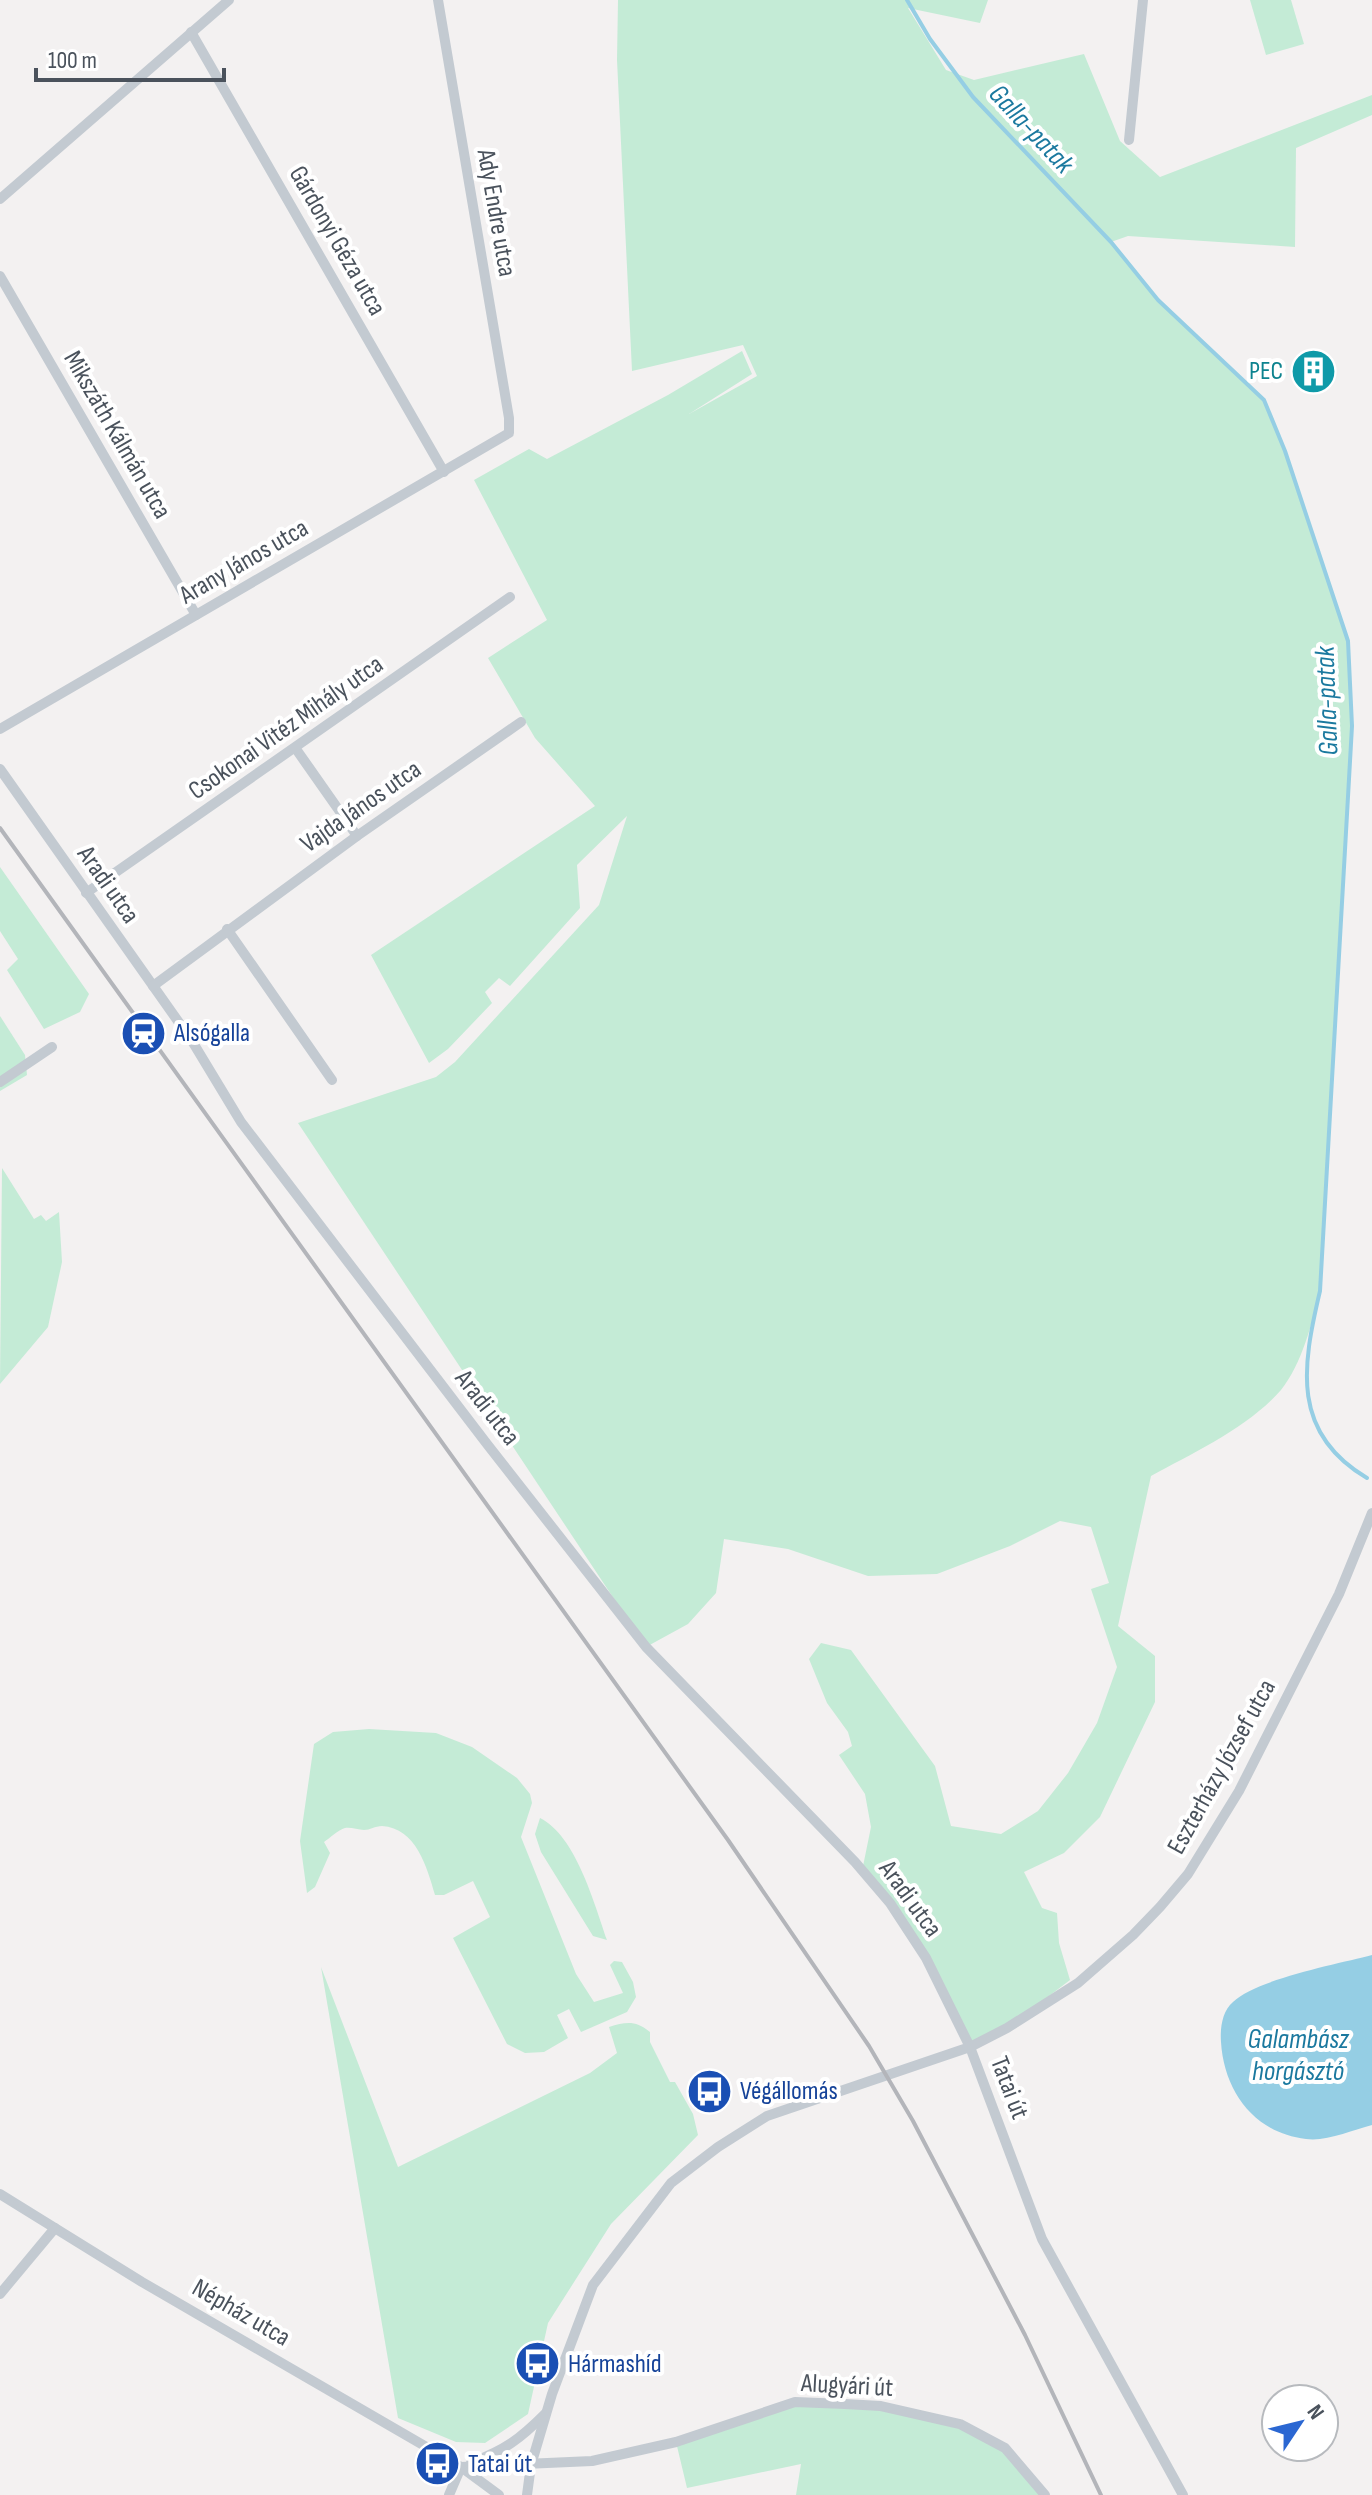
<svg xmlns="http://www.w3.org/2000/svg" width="1372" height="2495" viewBox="0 0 1372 2495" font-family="'Sofia Sans Condensed',sans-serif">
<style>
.green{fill:#c4ebd6}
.water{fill:#95cee4}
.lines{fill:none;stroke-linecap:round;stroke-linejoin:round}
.stream{stroke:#95cee4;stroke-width:4}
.street{stroke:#c3cad1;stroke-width:10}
.rail{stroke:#b3b5ba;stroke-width:4}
.labels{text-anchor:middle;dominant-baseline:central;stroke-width:8;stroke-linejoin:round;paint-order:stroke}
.street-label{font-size:26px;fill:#4a525c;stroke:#fff}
.culture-label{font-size:26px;fill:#0d838f;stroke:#fff;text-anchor:end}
.transit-label{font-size:26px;fill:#164399;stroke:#fff;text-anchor:start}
.water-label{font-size:28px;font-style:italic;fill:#1b799f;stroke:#fff}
</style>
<rect width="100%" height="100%" fill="#f3f1f1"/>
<!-- green -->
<g class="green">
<path d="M618,0H988L980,23L908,8L946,70L974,80L1084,54L1120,141L1160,177L1372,95V115L1296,148L1295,247L1128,236L1111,242L1158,300L1264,400L1285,451L1348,641L1352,726L1320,1291C1312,1323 1302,1364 1281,1390C1249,1427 1193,1453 1151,1476L1118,1626L1155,1656V1702L1100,1817L1064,1853L1024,1872L1042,1908L1057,1913L1059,1943L1070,1980L1007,2028L970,2047L926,1958L862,1871L871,1827L865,1794L839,1755L852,1746L848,1732L827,1703L809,1659L821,1643L851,1650L935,1766L951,1826L1001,1834L1038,1811L1068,1773L1097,1723L1117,1667L1091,1589L1109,1583L1091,1527L1060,1521L1010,1546L937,1574L868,1576L788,1549L724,1539L716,1593L688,1624L646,1647L298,1123L436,1077L455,1062L599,905L627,816L577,865L580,908L510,986L499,978L485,992L492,1003L448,1049L429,1063L371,955L595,806L535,738L488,658L547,620L474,480L529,449L547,459L668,395L742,351L752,374L689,414L757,376L743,345L632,371L617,60Z"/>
<path d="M1250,0H1291L1304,44L1266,55Z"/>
<path d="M0,867L89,994L80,1012L44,1029L7,970L18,959L0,931Z"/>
<path d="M0,1016L25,1055L27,1075L0,1091Z"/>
<path d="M2,1168L34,1219L41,1215L46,1221L59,1212L62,1262L48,1327L0,1384Z"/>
<path d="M369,1729L436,1733L472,1747L517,1778L530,1794L532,1803L521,1837L576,1974L594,2002L623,1993L610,1965L614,1961L622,1962L633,1982L636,1997L627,2012L581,2032L569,2009L557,2015L568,2038L544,2052L525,2053L507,2044L453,1938L490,1917L473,1881L444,1895H435C427,1867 416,1828 382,1826C375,1826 370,1830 364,1830C358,1830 351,1827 345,1828C338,1830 330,1838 324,1842L330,1853L315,1887L307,1893L300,1841L314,1744L333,1732Z"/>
<path d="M540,1818C576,1836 594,1903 607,1940L593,1936L541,1852L535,1834Z"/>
<path d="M321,1967L398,2167L590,2073L617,2053L609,2027C626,2022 635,2020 650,2032V2042L670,2082H675L693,2114L698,2135L611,2224L548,2323L528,2414L485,2443L456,2442L398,2418Z"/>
<path d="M795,2402C858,2405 953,2407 1004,2448C1020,2460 1032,2480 1045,2495H796L801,2464L687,2488L676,2442Z"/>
</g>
<!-- water -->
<path class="water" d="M1372,1955V2125C1352,2130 1326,2142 1306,2139C1254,2133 1224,2091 1221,2042C1220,2029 1222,2011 1233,2002C1257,1979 1338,1964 1372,1955Z"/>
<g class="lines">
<!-- stream -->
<path class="stream" d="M907,0L930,39L973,97L1111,242L1158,300L1264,400L1285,451L1348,641L1352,726L1320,1291C1302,1367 1291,1433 1367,1478"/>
<!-- street -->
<g class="street">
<path d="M191,32L444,472"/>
<path d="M1129,140L1143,0"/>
<path d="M0,199L229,0"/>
<path d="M0,276L196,615"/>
<path d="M0,729L509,433V418L438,0"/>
<path d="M296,749L357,836"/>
<path d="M0,769L192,1041L241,1122L487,1444L646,1647L855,1862L890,1903L926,1958L970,2047L1042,2239L1183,2495"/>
<path d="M86,893L510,597"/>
<path d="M227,929L332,1080"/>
<path d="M153,986L357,836L521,722"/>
<path d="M0,1082L52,1047"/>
<path d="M0,2194L142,2282L461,2467L499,2495"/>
<path d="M0,2294L55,2228"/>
<path d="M471,2463C506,2449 519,2440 546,2413"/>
<path d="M461,2467L592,2461L676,2442L795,2402L845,2404L881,2406L960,2424L1005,2448L1045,2495"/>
<path d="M449,2495L461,2467"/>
<path d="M527,2495L531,2465L552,2394L593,2285L671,2183L718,2147L767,2116L970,2047L1007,2028L1078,1983L1133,1935L1160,1907L1188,1874L1239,1791L1339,1594L1372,1513"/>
</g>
<!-- rail -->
<path class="rail" d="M0,828L728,1840L869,2046L913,2121L1025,2335L1101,2495"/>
</g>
<!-- icons -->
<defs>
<symbol id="building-disc" viewBox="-11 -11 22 22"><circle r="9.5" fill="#0f9aa8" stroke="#fff"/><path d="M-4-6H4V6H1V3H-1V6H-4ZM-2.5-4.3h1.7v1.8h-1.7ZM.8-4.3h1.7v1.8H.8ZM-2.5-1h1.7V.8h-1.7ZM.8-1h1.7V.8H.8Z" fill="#fff"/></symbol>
<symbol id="station-disc" viewBox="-11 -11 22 22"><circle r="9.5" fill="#1a4fb4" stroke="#fff"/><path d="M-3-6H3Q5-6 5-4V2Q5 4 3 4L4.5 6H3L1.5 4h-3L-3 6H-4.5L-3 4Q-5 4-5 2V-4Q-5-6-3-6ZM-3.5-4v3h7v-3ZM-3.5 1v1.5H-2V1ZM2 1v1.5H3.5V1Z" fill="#fff"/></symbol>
<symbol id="bus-disc" viewBox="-11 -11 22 22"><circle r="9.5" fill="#1a4fb4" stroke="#fff"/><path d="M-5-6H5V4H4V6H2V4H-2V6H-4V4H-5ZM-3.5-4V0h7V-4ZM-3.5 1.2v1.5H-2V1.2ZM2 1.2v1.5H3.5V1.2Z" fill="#fff"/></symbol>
</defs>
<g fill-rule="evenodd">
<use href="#building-disc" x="1288" y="346" width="51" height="51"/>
<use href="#station-disc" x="118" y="1008" width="51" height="51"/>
<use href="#bus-disc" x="684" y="2066" width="51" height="51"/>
<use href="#bus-disc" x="512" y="2338" width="51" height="51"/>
<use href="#bus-disc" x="412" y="2438" width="51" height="51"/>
</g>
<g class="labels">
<!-- street labels -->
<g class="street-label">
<text transform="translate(496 213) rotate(80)">Ady Endre utca</text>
<text transform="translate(337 241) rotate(60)">Gárdonyi Géza utca</text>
<text transform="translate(117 435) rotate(60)">Mikszáth Kálmán utca</text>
<text transform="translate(244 562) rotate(-30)">Arany János utca</text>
<text transform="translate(286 728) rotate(-35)">Csokonai Vitéz Mihály utca</text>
<text transform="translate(361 807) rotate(-35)">Vajda János utca</text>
<text transform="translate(108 885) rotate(55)">Aradi utca</text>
<text transform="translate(487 1408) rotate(52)">Aradi utca</text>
<text transform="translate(1222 1767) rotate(-61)">Eszterházy József utca</text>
<text transform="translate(910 1899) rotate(54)">Aradi utca</text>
<text transform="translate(1009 2088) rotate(69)">Tatai út</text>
<text transform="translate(241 2313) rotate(30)">Népház utca</text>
<text transform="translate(847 2386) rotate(3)">Alugyári út</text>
</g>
<!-- culture labels -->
<g class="culture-label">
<text x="1283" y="371">PEC</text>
</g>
<!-- transit labels -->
<g class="transit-label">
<text x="174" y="1033">Alsógalla</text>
<text x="740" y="2091">Végállomás</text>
<text x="568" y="2364">Hármashíd</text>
<text x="468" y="2464">Tatai út</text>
</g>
<!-- water labels -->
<g class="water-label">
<text transform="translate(1031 129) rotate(47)">Galla-patak</text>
<text transform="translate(1327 701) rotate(-92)">Galla-patak</text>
<text x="1298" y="2039">Galambász<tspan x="1298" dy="32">horgásztó</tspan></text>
</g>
</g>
<!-- north arrow -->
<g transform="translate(1300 2423) rotate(55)"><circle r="38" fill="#ffffff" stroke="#b7babe" stroke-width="2"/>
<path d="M0-6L14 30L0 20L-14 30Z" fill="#2b67d2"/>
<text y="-12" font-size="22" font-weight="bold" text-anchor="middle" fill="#4a525c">N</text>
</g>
<!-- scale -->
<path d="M36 68v12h188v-12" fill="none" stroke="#4a525c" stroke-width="4"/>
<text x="48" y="68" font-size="24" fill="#4a525c" stroke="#ffffff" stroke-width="6" paint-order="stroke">100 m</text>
</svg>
